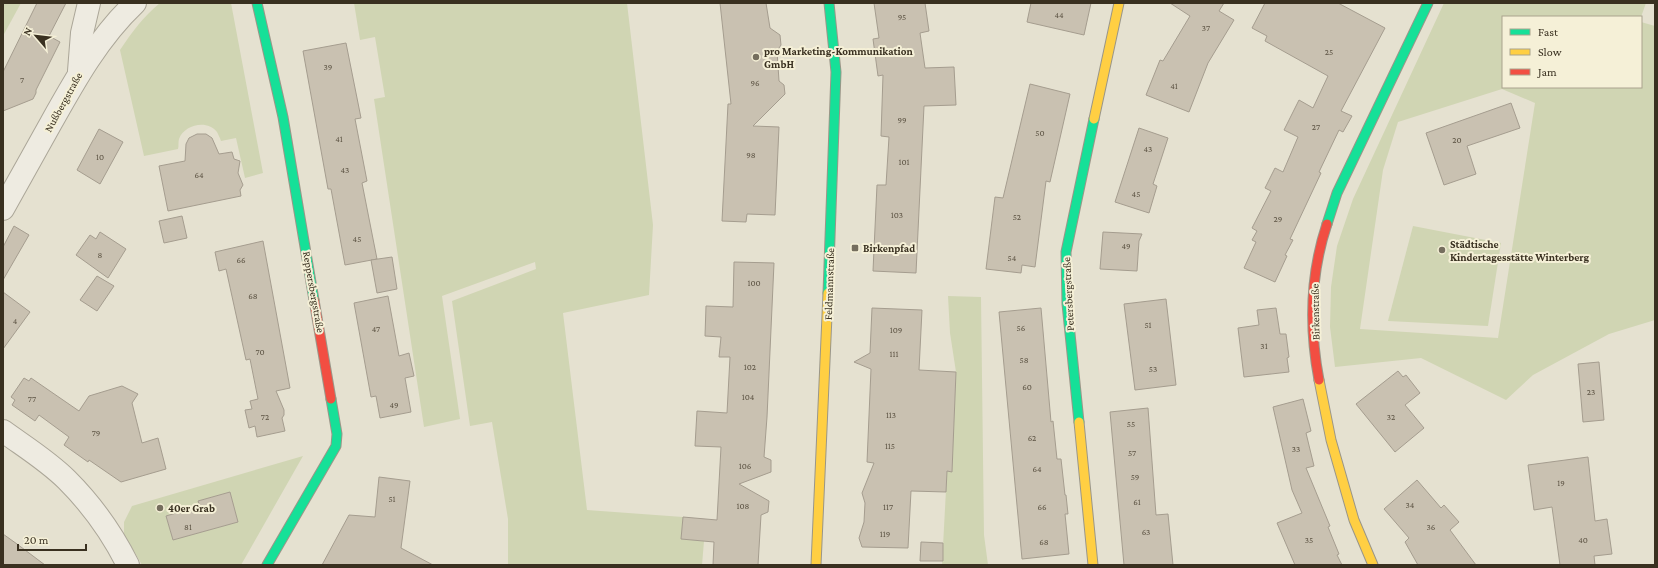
<svg xmlns="http://www.w3.org/2000/svg" width="1658" height="568" viewBox="0 0 1658 568" font-family="'Crimson Pro',serif">
<style>
.green{fill:#d0d5b3;fill-rule:evenodd}
.building{fill:#c9c1b1;stroke:#a59d8f}
.lines{fill:none;stroke-linecap:round;stroke-linejoin:round}
.street-casing{stroke:#aba698;stroke-width:24}
.fast-casing{stroke:#9a9688;stroke-width:11}
.slow-casing{stroke:#9a9688;stroke-width:11}
.jam-casing{stroke:#9a9688;stroke-width:11}
.street{stroke:#eeebe1;stroke-width:22}
.fast{stroke:#16e098;stroke-width:9}
.slow{stroke:#ffcf43;stroke-width:9}
.jam{stroke:#f24e42;stroke-width:9}
.poi-dot{fill:#756e5e;stroke:#f5f0d7;stroke-width:1.5}
.labels{text-anchor:middle;dominant-baseline:central;stroke-width:4;stroke-linejoin:round;paint-order:stroke}
.number-label{font-size:9px;fill:#5d5444}
.poi-label{font-size:11px;font-weight:bold;fill:#393020;stroke:#f5f0d7;text-anchor:start}
.street-label{font-size:11px;fill:#393020;stroke:#f5f0d7}
</style>
<rect width="100%" height="100%" fill="#e5e1d0"/>
<!-- green -->
<g class="green">
<path d="M3,3H21L3,36Z"/>
<path d="M160,3H231L263,173L245,178L236,138L221,141C220,138 218,134 217,132C207,119 184,125 179,139C178,142 179,146 178,149L144,156L120,50C132,32 143,17 160,3Z"/>
<path d="M354,3H627L653,225L649,295L563,313L587,510L683,517L681,539L704,541L702,565H508V519L492,422L470,426L452,301L536,269L535,262L442,296L460,419L424,427L374,99L385,97L375,37L360,40Z"/>
<path d="M1444,3H1646L1641,17H1503V87H1641V22L1655,26V320L1609,334L1533,375L1506,400L1421,358L1335,367L1330,327L1331,287L1337,246L1353,199ZM1502,89L1535,103L1498,338L1360,329L1383,170L1398,122Z"/>
<path d="M1413,226L1501,243L1488,326L1388,321Z"/>
<path d="M948,296L981,297L984,535L988,565H942L947,471H952L956,372L950,333Z"/>
<path d="M303,456L241,565H142L124,534V522L132,506ZM230,492L238,522L173,540L166,516L200,506L198,501Z"/>
</g>
<!-- building -->
<g class="building">
<path d="M37,3H66L49,36L60,42L36,90V93L33,99L3,111V72Z"/>
<path d="M720,3H766L770,28L780,35L781,45L777,51L779,81L784,85L785,94L753,126L779,127L775,215L747,214L746,222L722,221L728,104H731Z"/>
<path d="M874,3H925L929,31L920,33L925,68L954,67L956,105L924,106L916,273L873,271L877,185H886L889,137L881,136L883,75L878,76L873,39L879,38Z"/>
<path d="M1031,3H1091L1084,35L1027,22Z"/>
<path d="M1170,3H1224L1219,11L1234,20L1208,63L1189,112L1146,95L1160,60L1163,61L1190,16Z"/>
<path d="M1265,3H1338L1385,28L1341,111L1352,116L1343,132L1339,130L1319,172L1321,173L1290,239L1293,240L1285,255L1287,256L1275,282L1244,268L1256,242L1252,240L1257,231L1252,228L1271,191L1265,188L1275,168L1283,172L1298,137L1284,130L1299,100L1313,108L1328,76L1265,41L1267,36L1252,28Z"/>
<path d="M346,43L361,118L355,119L367,181L362,183L377,259L345,265L331,189H328L303,51Z"/>
<path d="M1030,84L1070,94L1050,182L1046,181L1035,267L1022,265L1021,273L986,269L995,197L1003,198Z"/>
<path d="M1511,103L1520,128L1467,146L1476,174L1444,185L1426,133Z"/>
<path d="M1139,128L1168,138L1153,184L1157,186L1149,213L1115,202Z"/>
<path d="M99,129L123,142L100,184L77,170Z"/>
<path d="M197,134H206L212,138L219,154L232,152L234,159L240,161L238,173L243,185L240,190L241,196L168,211L159,166L185,161L186,144L189,138Z"/>
<path d="M182,216L187,238L164,243L159,221Z"/>
<path d="M14,226L29,235L3,280V247Z"/>
<path d="M100,232L126,249L108,278L76,255L90,235L96,239Z"/>
<path d="M1103,232L1142,234L1139,241L1137,271L1100,269Z"/>
<path d="M263,241L290,388L276,391L284,410V415L282,418L285,431L257,437L255,426L249,428L245,410L252,409L250,401L258,399L250,359L246,360L226,269L219,271L215,252Z"/>
<path d="M392,257L397,289L377,293L371,260Z"/>
<path d="M734,262L774,263L767,417L764,457L771,460V472L739,484L769,501L768,512L761,515L758,565H713L714,542L681,539L683,517L717,520L721,447L695,446L697,411L727,413L730,357H719L721,337L705,336L706,306L733,307Z"/>
<path d="M97,276L114,286L97,311L80,300Z"/>
<path d="M3,292L30,312L3,349Z"/>
<path d="M388,296L399,356L409,353L414,376L405,378L411,412L380,418L376,396L371,397L354,303Z"/>
<path d="M1166,299L1176,385L1135,390L1124,304Z"/>
<path d="M872,308L922,310L919,370L956,372L952,472L947,471L946,492L911,491L908,548L862,547L859,538L864,522L865,503L862,493L874,463L867,462L871,369L854,362L870,353Z"/>
<path d="M1041,308L1051,422L1053,421L1057,459H1061L1065,495H1066L1068,514H1065L1069,554L1022,559L999,312Z"/>
<path d="M1276,308L1280,334H1286L1289,357L1287,358L1289,372L1244,377L1238,328L1259,325L1257,310Z"/>
<path d="M1599,362L1604,420L1583,422L1578,364Z"/>
<path d="M1398,371L1403,377L1406,375L1420,393L1405,405L1424,428L1395,452L1356,404Z"/>
<path d="M24,378L29,381L31,378L79,411L89,396L122,386L138,394L132,403L142,443L158,438L166,469L121,482L89,460L88,462L64,445L69,437L39,415L35,421L12,405L15,400L11,397Z"/>
<path d="M1303,399L1311,431L1306,433L1314,466L1306,468L1330,526L1328,527L1339,554L1337,555L1342,565H1295L1277,523L1302,513L1292,490L1273,407Z"/>
<path d="M1148,408L1156,515L1168,514L1173,565H1124L1110,412Z"/>
<path d="M1588,457L1595,521L1607,519L1612,554L1594,556L1595,565H1560L1552,507L1534,510L1528,465Z"/>
<path d="M379,477L410,481L401,548L433,565H322L349,515L375,517Z"/>
<path d="M1417,480L1441,508L1444,505L1459,522L1450,530L1476,565H1418L1405,542L1409,538L1384,509Z"/>
<path d="M230,492L238,522L173,540L166,516L200,506L198,501Z"/>
<path d="M3,534L17,544L45,565H3Z"/>
<path d="M921,542L943,543V561H920Z"/>
</g>
<g class="lines">
<defs>
<g id="street">
<path d="M79,71L82,33L89,3"/>
<path d="M3,209C19,180 35,152 51,123C75,80 99,37 135,3"/>
<path d="M3,431C25,447 48,461 67,480C91,504 113,535 128,565"/>
</g>
<g id="fast">
<path d="M257,3L283,117L314,300"/>
<path d="M1327,224L1337,193L1428,3"/>
<path d="M828,293L836,72L829,3"/>
<path d="M1079,422L1067,304L1066,252L1094,119"/>
<path d="M267,565L336,446L337,434L331,399"/>
</g>
<g id="slow">
<path d="M1094,119L1119,3"/>
<path d="M1319,380L1331,440L1354,520L1373,565"/>
<path d="M1079,422L1093,565"/>
<path d="M816,565L828,293"/>
</g>
<g id="jam">
<path d="M314,300L331,399"/>
<path d="M1319,380C1309,327 1310,275 1327,224"/>
</g>
</defs>
<!-- street casing -->
<use href="#street" class="street-casing"/>
<!-- fast casing -->
<use href="#fast" class="fast-casing"/>
<!-- slow casing -->
<use href="#slow" class="slow-casing"/>
<!-- jam casing -->
<use href="#jam" class="jam-casing"/>
<!-- street -->
<use href="#street" class="street"/>
<!-- fast -->
<use href="#fast" class="fast"/>
<!-- slow -->
<use href="#slow" class="slow"/>
<!-- jam -->
<use href="#jam" class="jam"/>
</g>
<!-- markers -->
<g class="poi-dot">
<circle cx="756" cy="57" r="4"/>
<rect x="851" y="244" width="8" height="8" rx="2"/>
<circle cx="1442" cy="250" r="4"/>
<circle cx="160" cy="508" r="4"/>
</g>
<g class="labels">
<!-- number labels -->
<g class="number-label">
<text x="1059" y="15">44</text>
<text x="902" y="17">95</text>
<text x="1206" y="28">37</text>
<text x="1329" y="52">25</text>
<text x="328" y="67">39</text>
<text x="22" y="80">7</text>
<text x="755" y="83">96</text>
<text x="1174" y="86">41</text>
<text x="902" y="120">99</text>
<text x="1316" y="127">27</text>
<text x="1040" y="133">50</text>
<text x="339" y="139">41</text>
<text x="1457" y="140">20</text>
<text x="1148" y="149">43</text>
<text x="751" y="155">98</text>
<text x="100" y="157">10</text>
<text x="904" y="162">101</text>
<text x="345" y="170">43</text>
<text x="199" y="175">64</text>
<text x="1136" y="194">45</text>
<text x="897" y="215">103</text>
<text x="1017" y="217">52</text>
<text x="1278" y="219">29</text>
<text x="357" y="239">45</text>
<text x="1126" y="246">49</text>
<text x="100" y="255">8</text>
<text x="1012" y="258">54</text>
<text x="241" y="260">66</text>
<text x="754" y="283">100</text>
<text x="253" y="296">68</text>
<text x="15" y="321">4</text>
<text x="1148" y="325">51</text>
<text x="1021" y="328">56</text>
<text x="376" y="329">47</text>
<text x="896" y="330">109</text>
<text x="1264" y="346">31</text>
<text x="260" y="352">70</text>
<text x="894" y="354">111</text>
<text x="1024" y="360">58</text>
<text x="750" y="367">102</text>
<text x="1153" y="369">53</text>
<text x="1027" y="387">60</text>
<text x="1591" y="392">23</text>
<text x="748" y="397">104</text>
<text x="32" y="399">77</text>
<text x="394" y="405">49</text>
<text x="891" y="415">113</text>
<text x="265" y="417">72</text>
<text x="1391" y="417">32</text>
<text x="1131" y="424">55</text>
<text x="96" y="433">79</text>
<text x="1032" y="438">62</text>
<text x="890" y="446">115</text>
<text x="1296" y="449">33</text>
<text x="1132" y="453">57</text>
<text x="745" y="466">106</text>
<text x="1037" y="469">64</text>
<text x="1135" y="477">59</text>
<text x="1561" y="483">19</text>
<text x="392" y="499">51</text>
<text x="1137" y="502">61</text>
<text x="1410" y="505">34</text>
<text x="743" y="506">108</text>
<text x="888" y="507">117</text>
<text x="1042" y="507">66</text>
<text x="188" y="527">81</text>
<text x="1431" y="527">36</text>
<text x="1146" y="532">63</text>
<text x="885" y="534">119</text>
<text x="1309" y="540">35</text>
<text x="1583" y="540">40</text>
<text x="1044" y="542">68</text>
</g>
<!-- poi labels -->
<g class="poi-label">
<text x="764" y="51">pro Marketing-Kommunikation<tspan x="764" dy="13">GmbH</tspan></text>
<text x="1450" y="244">Städtische<tspan x="1450" dy="13">Kindertagesstätte Winterberg</tspan></text>
<text x="863" y="248">Birkenpfad</text>
<text x="168" y="508">40er Grab</text>
</g>
<!-- street labels -->
<g class="street-label">
<text transform="translate(63 102) rotate(-61)">Nußbergstraße</text>
<text transform="translate(829 284) rotate(-88)">Feldmannstraße</text>
<text transform="translate(314 292) rotate(80)">Reppersbergstraße</text>
<text transform="translate(1068 294) rotate(-93)">Petersbergstraße</text>
<text transform="translate(1315 312) rotate(-91)">Birkenstraße</text>
</g>
</g>
<!-- border -->
<rect width="1658" height="568" fill="none" stroke="#393020" stroke-width="8"/>
<!-- legend -->
<rect x="1502" y="16" width="140" height="72" fill="#f5f0d7" stroke="#aaa38e"/>
<rect x="1510" y="29" width="20" height="6" fill="#16e098" stroke="#aaa38e"/>
<text x="1538" y="36" font-size="12" fill="#393020">Fast</text>
<rect x="1510" y="49" width="20" height="6" fill="#ffcf43" stroke="#aaa38e"/>
<text x="1538" y="56" font-size="12" fill="#393020">Slow</text>
<rect x="1510" y="69" width="20" height="6" fill="#f24e42" stroke="#aaa38e"/>
<text x="1538" y="76" font-size="12" fill="#393020">Jam</text>
<!-- north arrow -->
<g transform="translate(36 36) rotate(298)" stroke="#f5f0d7" stroke-width="3" paint-order="stroke">
<path d="M0-3L7 15L0 10L-7 15Z" fill="#393020"/>
<text y="-6" font-size="11" font-weight="bold" text-anchor="middle" fill="#393020">N</text>
</g>
<!-- scale -->
<path d="M18 544v6h68v-6" fill="none" stroke="#393020" stroke-width="2"/>
<text x="24" y="544" font-size="12" fill="#393020" stroke="#f5f0d7" stroke-width="3" paint-order="stroke">20 m</text>
</svg>
